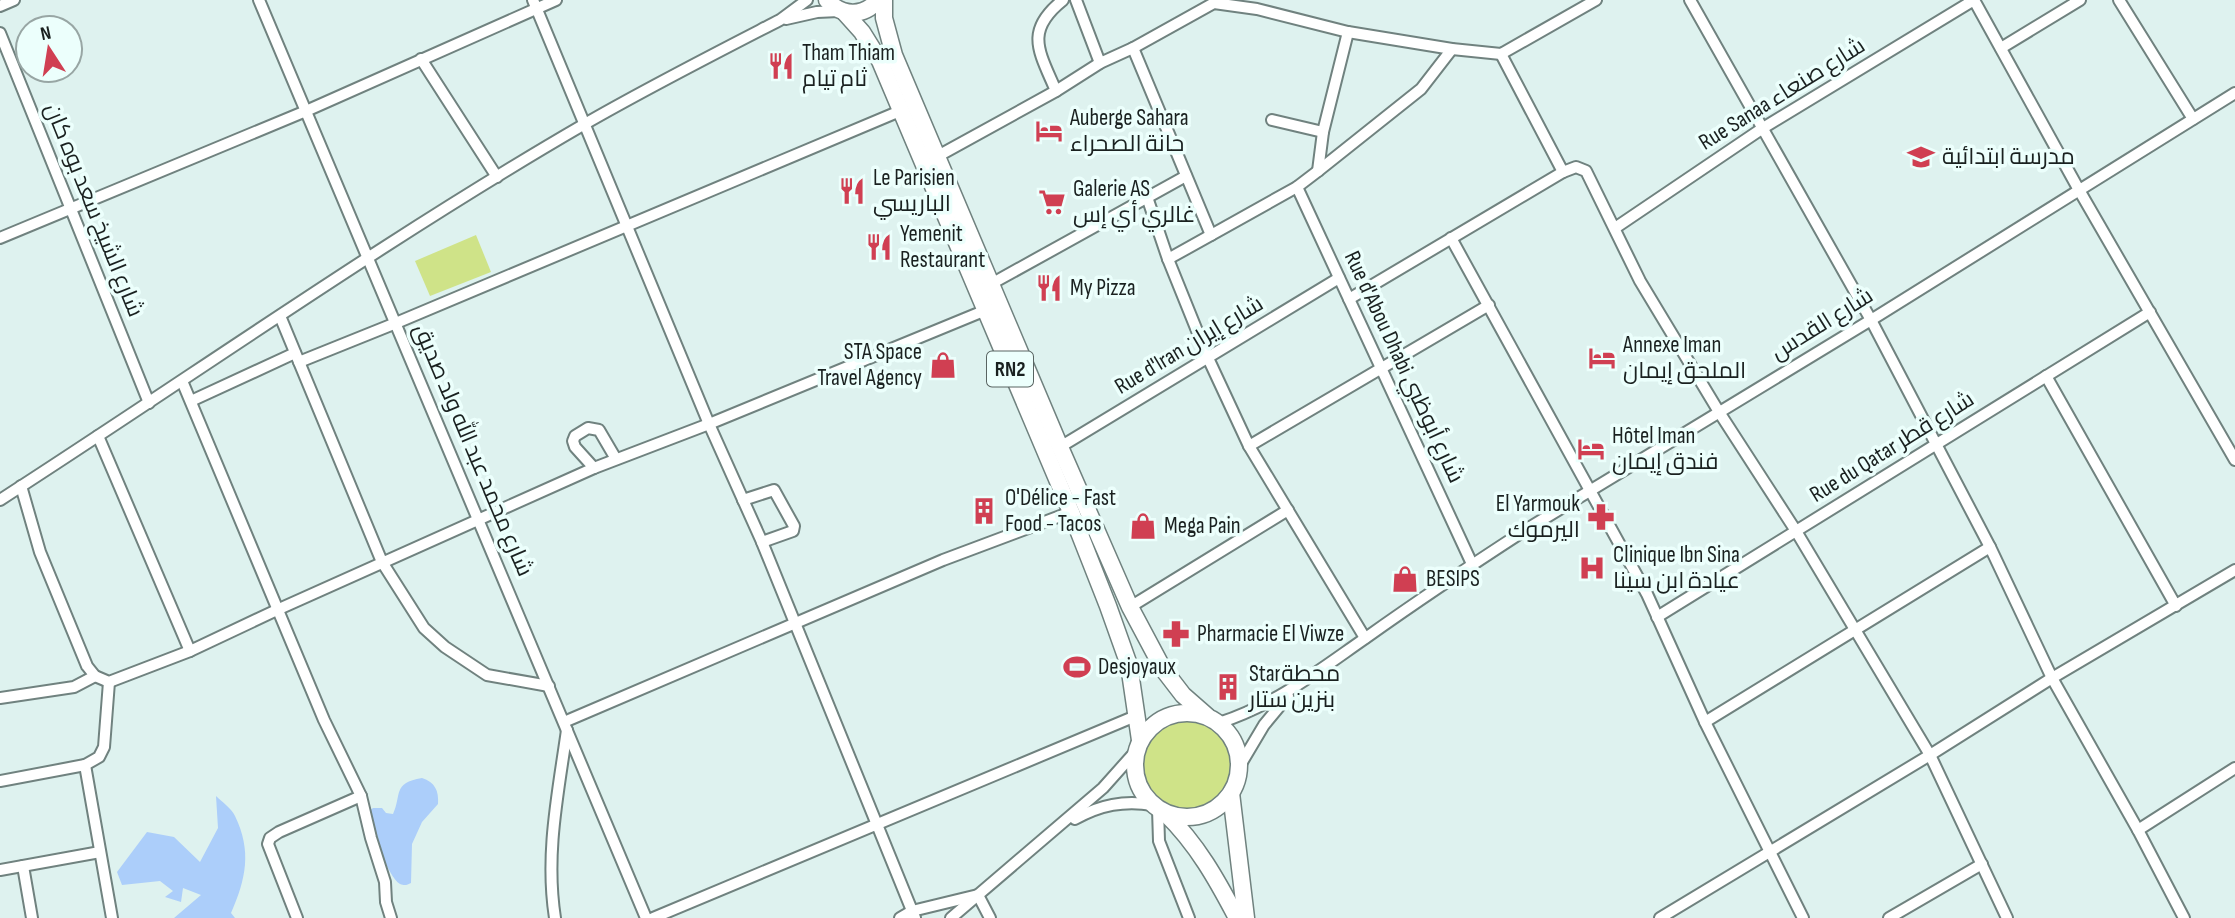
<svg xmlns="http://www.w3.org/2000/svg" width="2235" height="918" viewBox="0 0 2235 918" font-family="'Sofia Sans Condensed',Cairo,sans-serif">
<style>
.green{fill:#cfe388}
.water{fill:#accefa}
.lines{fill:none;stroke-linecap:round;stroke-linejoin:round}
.minor-casing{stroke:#70827f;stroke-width:14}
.highway-casing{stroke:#70827f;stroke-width:19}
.minor{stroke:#fff;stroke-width:10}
.highway{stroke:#fff;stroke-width:16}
.labels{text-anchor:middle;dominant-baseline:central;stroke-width:7;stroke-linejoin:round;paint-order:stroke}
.shield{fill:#ecfffc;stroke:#596462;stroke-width:2}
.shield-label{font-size:21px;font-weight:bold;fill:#1a2120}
.poi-label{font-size:23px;fill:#1a2120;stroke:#ecfffc;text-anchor:start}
.street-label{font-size:23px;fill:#1a2120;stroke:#ecfffc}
</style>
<rect width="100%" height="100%" fill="#def2ef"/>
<!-- green -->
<g class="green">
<path d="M476,235L491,272L430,296L415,261Z"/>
<circle cx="1189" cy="764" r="48"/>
</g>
<!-- water -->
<g class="water">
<path d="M422,778C435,782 439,791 438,804L422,822L412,844L411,883C407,885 405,886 400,884C388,877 369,826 368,812L373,808H382L386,813L393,814C402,795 392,783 422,778Z"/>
<path d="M216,796C222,802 231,808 235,816C252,851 246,879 231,913L235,918H174L201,895L183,888L181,902L165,897L173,891L160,881L122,885L117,872L147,832L174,837L200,862L218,828Z"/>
</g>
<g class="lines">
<defs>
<g id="minor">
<path d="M259,0L646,918"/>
<path d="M533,0L709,424L762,542L915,918"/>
<path d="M1076,0L1100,63"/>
<path d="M1690,0L1871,320L1990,547L2052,678L2138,830L2184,918"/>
<path d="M1974,0L2079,190L2235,460"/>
<path d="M2119,0L2193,119"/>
<path d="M0,6L14,0"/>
<path d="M786,19L817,12L839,11"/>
<path d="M0,33L149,403"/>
<path d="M1133,48L1211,235"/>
<path d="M2001,48L2080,0"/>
<path d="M1501,54L1563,172"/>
<path d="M421,59L497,177"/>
<path d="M1056,91C1039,51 1024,31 1063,0"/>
<path d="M1272,120L1323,132"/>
<path d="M938,156L1056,91L1100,63L1133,48L1214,3L1257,9L1348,32L1452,49L1501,54L1596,0"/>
<path d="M1318,171L1323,132L1348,32"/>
<path d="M1297,187L1472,564"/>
<path d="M1147,197L1168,259L1208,358L1249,446L1365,638"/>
<path d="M1615,228L1763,128L1974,0"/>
<path d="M0,238L306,111L556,0"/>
<path d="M1451,238L1647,594L1705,722L1803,918"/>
<path d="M1168,259L1297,187L1318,171L1421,89L1452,49"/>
<path d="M991,284L1186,176"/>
<path d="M1349,299L1563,172L1576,167L1586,171L1640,281L1719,412L1796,531L1930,755L2007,918"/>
<path d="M280,316L382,562L424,628L445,647L487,675L549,686"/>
<path d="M299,362L396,323L900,111"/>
<path d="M2046,376L2176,606"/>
<path d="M182,381L324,720L361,796L371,838L385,882L386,902L391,918"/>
<path d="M191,401L295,353"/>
<path d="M98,436L190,651"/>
<path d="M1249,446L1489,305"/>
<path d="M1060,447L1339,278"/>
<path d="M594,468L575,447L573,441L575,436L588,428L599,430L616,459"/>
<path d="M21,486L40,552L87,666L95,676L109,682L190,651L279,609L594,468L709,424L986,310"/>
<path d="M0,500C194,375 383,241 583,125C647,88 714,54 780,20L807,0"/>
<path d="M743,500L774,490L794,526L793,531L762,542"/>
<path d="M1130,607L1288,510"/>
<path d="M1657,617L2150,312"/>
<path d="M0,698L74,687L95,676"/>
<path d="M564,722L943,560L1071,512"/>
<path d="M1705,722L1990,547"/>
<path d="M1219,723C1277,704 1318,671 1367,637C1419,600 1473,564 1527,529L1871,320L2235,93"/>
<path d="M85,765L112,918"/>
<path d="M1239,767L1264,725L1288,696"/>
<path d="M0,781L85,765L99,757L104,747L109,682"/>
<path d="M1158,809L1159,841L1189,918"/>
<path d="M1075,819C1100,805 1124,800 1153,805"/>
<path d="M2138,830L2235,768"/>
<path d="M23,866L32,918"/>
<path d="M0,870L100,852"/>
<path d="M297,918L268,844L270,838L279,832L361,796"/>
<path d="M555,918C545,854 558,794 567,730"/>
<path d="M653,918L1138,715"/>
<path d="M900,918L912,911L978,895L990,918"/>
<path d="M951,918L1103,788L1136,751"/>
<path d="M1660,918L1930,755L2052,678L2235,570"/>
<path d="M1889,918L1982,864"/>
</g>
<g id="highway">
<path d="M827,0C842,17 864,17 878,0"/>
<path d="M884,0V18L894,55L1060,447L1130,607L1163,669L1183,695L1207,716"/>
<path d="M844,12L862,32L880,61L1071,512L1108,606L1129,665L1140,740"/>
<circle cx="1187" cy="765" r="52"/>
<path d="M1231,793L1246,918"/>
<path d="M1166,814C1197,844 1217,880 1237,918"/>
</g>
</defs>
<!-- minor casing -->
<use href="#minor" class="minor-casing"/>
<!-- highway casing -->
<use href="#highway" class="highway-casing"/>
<!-- minor -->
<use href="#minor" class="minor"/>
<!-- highway -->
<use href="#highway" class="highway"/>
</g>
<!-- icons -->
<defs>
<symbol id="restaurant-bare" viewBox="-9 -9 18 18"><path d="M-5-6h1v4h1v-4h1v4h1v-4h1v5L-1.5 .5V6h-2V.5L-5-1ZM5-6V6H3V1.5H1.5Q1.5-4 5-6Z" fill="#d03f52" stroke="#ecfffc" stroke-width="2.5" paint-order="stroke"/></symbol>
<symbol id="hotel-bare" viewBox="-9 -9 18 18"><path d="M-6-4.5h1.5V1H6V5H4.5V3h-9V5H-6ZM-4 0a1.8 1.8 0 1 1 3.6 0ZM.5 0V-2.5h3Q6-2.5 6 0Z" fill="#d03f52" stroke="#ecfffc" stroke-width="2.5" paint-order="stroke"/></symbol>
<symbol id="school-bare" viewBox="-9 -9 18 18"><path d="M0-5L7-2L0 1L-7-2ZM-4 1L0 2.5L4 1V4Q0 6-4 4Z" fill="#d03f52" stroke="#ecfffc" stroke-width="2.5" paint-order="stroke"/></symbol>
<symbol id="supermarket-bare" viewBox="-9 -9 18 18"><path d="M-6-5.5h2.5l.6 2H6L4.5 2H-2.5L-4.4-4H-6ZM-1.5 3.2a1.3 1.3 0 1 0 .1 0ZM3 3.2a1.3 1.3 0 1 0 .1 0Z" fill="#d03f52" stroke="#ecfffc" stroke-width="2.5" paint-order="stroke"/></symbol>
<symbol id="shop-bare" viewBox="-9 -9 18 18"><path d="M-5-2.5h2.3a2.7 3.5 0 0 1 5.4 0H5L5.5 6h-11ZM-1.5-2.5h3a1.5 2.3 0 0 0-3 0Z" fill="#d03f52" stroke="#ecfffc" stroke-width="2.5" paint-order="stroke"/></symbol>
<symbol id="building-bare" viewBox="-9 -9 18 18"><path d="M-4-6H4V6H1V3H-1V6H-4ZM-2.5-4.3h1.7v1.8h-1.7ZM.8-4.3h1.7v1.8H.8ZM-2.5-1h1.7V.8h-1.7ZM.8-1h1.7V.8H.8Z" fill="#d03f52" stroke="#ecfffc" stroke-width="2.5" paint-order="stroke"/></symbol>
<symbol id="pharmacy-bare" viewBox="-9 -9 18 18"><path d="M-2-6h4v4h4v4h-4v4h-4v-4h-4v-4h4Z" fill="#d03f52" stroke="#ecfffc" stroke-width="2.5" paint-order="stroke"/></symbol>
<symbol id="hospital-bare" viewBox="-9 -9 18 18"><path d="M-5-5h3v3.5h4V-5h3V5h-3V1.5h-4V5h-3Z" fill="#d03f52" stroke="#ecfffc" stroke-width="2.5" paint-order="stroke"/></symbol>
<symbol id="stadium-bare" viewBox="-9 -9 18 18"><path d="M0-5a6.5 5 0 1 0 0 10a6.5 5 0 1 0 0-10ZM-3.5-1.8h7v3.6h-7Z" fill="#d03f52" stroke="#ecfffc" stroke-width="2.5" paint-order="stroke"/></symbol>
</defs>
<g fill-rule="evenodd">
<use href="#restaurant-bare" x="762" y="47" width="38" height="38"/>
<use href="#hotel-bare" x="1030" y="112" width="38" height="38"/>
<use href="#school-bare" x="1902" y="138" width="38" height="38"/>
<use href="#restaurant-bare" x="833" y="172" width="38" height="38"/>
<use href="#supermarket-bare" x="1033" y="183" width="38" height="38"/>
<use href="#restaurant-bare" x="860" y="228" width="38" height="38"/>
<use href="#restaurant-bare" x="1030" y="269" width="38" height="38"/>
<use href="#hotel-bare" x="1583" y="339" width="38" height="38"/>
<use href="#shop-bare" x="924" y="346" width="38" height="38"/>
<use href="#hotel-bare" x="1572" y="430" width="38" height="38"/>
<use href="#building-bare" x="965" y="492" width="38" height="38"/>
<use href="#pharmacy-bare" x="1582" y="498" width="38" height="38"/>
<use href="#shop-bare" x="1124" y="507" width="38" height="38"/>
<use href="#hospital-bare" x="1573" y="549" width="38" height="38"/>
<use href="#shop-bare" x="1386" y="560" width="38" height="38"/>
<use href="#pharmacy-bare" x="1157" y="615" width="38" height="38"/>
<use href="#stadium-bare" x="1058" y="648" width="38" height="38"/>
<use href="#building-bare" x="1209" y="668" width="38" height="38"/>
</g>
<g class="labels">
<!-- shield labels -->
<rect class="shield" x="987" y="351.5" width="46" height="35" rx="5"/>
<g class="shield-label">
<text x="1010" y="369">RN2</text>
</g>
<!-- poi labels -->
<g class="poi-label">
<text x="802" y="53">Tham Thiam<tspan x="802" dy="26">ثام تيام</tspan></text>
<text x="1070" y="118">Auberge Sahara<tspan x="1070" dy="26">حانة الصحراء</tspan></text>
<text x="1942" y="157">مدرسة ابتدائية</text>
<text x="873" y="178">Le Parisien<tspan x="873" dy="26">الباريسي</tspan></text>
<text x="1073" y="189">Galerie AS<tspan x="1073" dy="26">غالري أي إس</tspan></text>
<text x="900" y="234">Yemenit<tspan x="900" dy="26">Restaurant</tspan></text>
<text x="1070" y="288">My Pizza</text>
<text x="1623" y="345">Annexe Iman<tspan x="1623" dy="26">الملحق إيمان</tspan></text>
<text x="922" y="352" text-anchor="end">STA Space<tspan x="922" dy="26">Travel Agency</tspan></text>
<text x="1612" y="436">Hôtel Iman<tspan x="1612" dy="26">فندق إيمان</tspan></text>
<text x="1005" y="498">O'Délice - Fast<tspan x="1005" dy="26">Food - Tacos</tspan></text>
<text x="1580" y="504" text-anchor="end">El Yarmouk<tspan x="1580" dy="26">اليرموك</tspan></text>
<text x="1164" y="526">Mega Pain</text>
<text x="1613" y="555">Clinique Ibn Sina<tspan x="1613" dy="26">عيادة ابن سينا</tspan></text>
<text x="1426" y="579">BESIPS</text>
<text x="1197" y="634">Pharmacie El Viwze</text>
<text x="1098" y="667">Desjoyaux</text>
<text x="1249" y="674">Starمحطة<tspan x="1249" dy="26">بنزين ستار</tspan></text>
</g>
<!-- street labels -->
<g class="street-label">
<text transform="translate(1782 94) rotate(-32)">Rue Sanaa شارع صنعاء</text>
<text transform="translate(94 210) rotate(68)">شارع الشيخ سعد بوه كان</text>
<text transform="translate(1822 324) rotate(-32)">شارع القدس</text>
<text transform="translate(1189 345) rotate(-31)">Rue d'Iran شارع إيران</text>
<text transform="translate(1404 367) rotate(65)">Rue d'Abou Dhabi شارع أبوظبي</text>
<text transform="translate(1892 447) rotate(-32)">Rue du Qatar شارع قطر</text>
<text transform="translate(473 450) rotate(67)">شارع محمد عبد الله ولد صديق</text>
</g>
</g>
<!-- north arrow -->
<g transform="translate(49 49) rotate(348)"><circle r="33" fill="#ecfffc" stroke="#98a6a4" stroke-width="2"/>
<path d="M0-5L12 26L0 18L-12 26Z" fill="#d03f52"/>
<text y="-10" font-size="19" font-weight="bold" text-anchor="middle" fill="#1a2120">N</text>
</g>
</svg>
